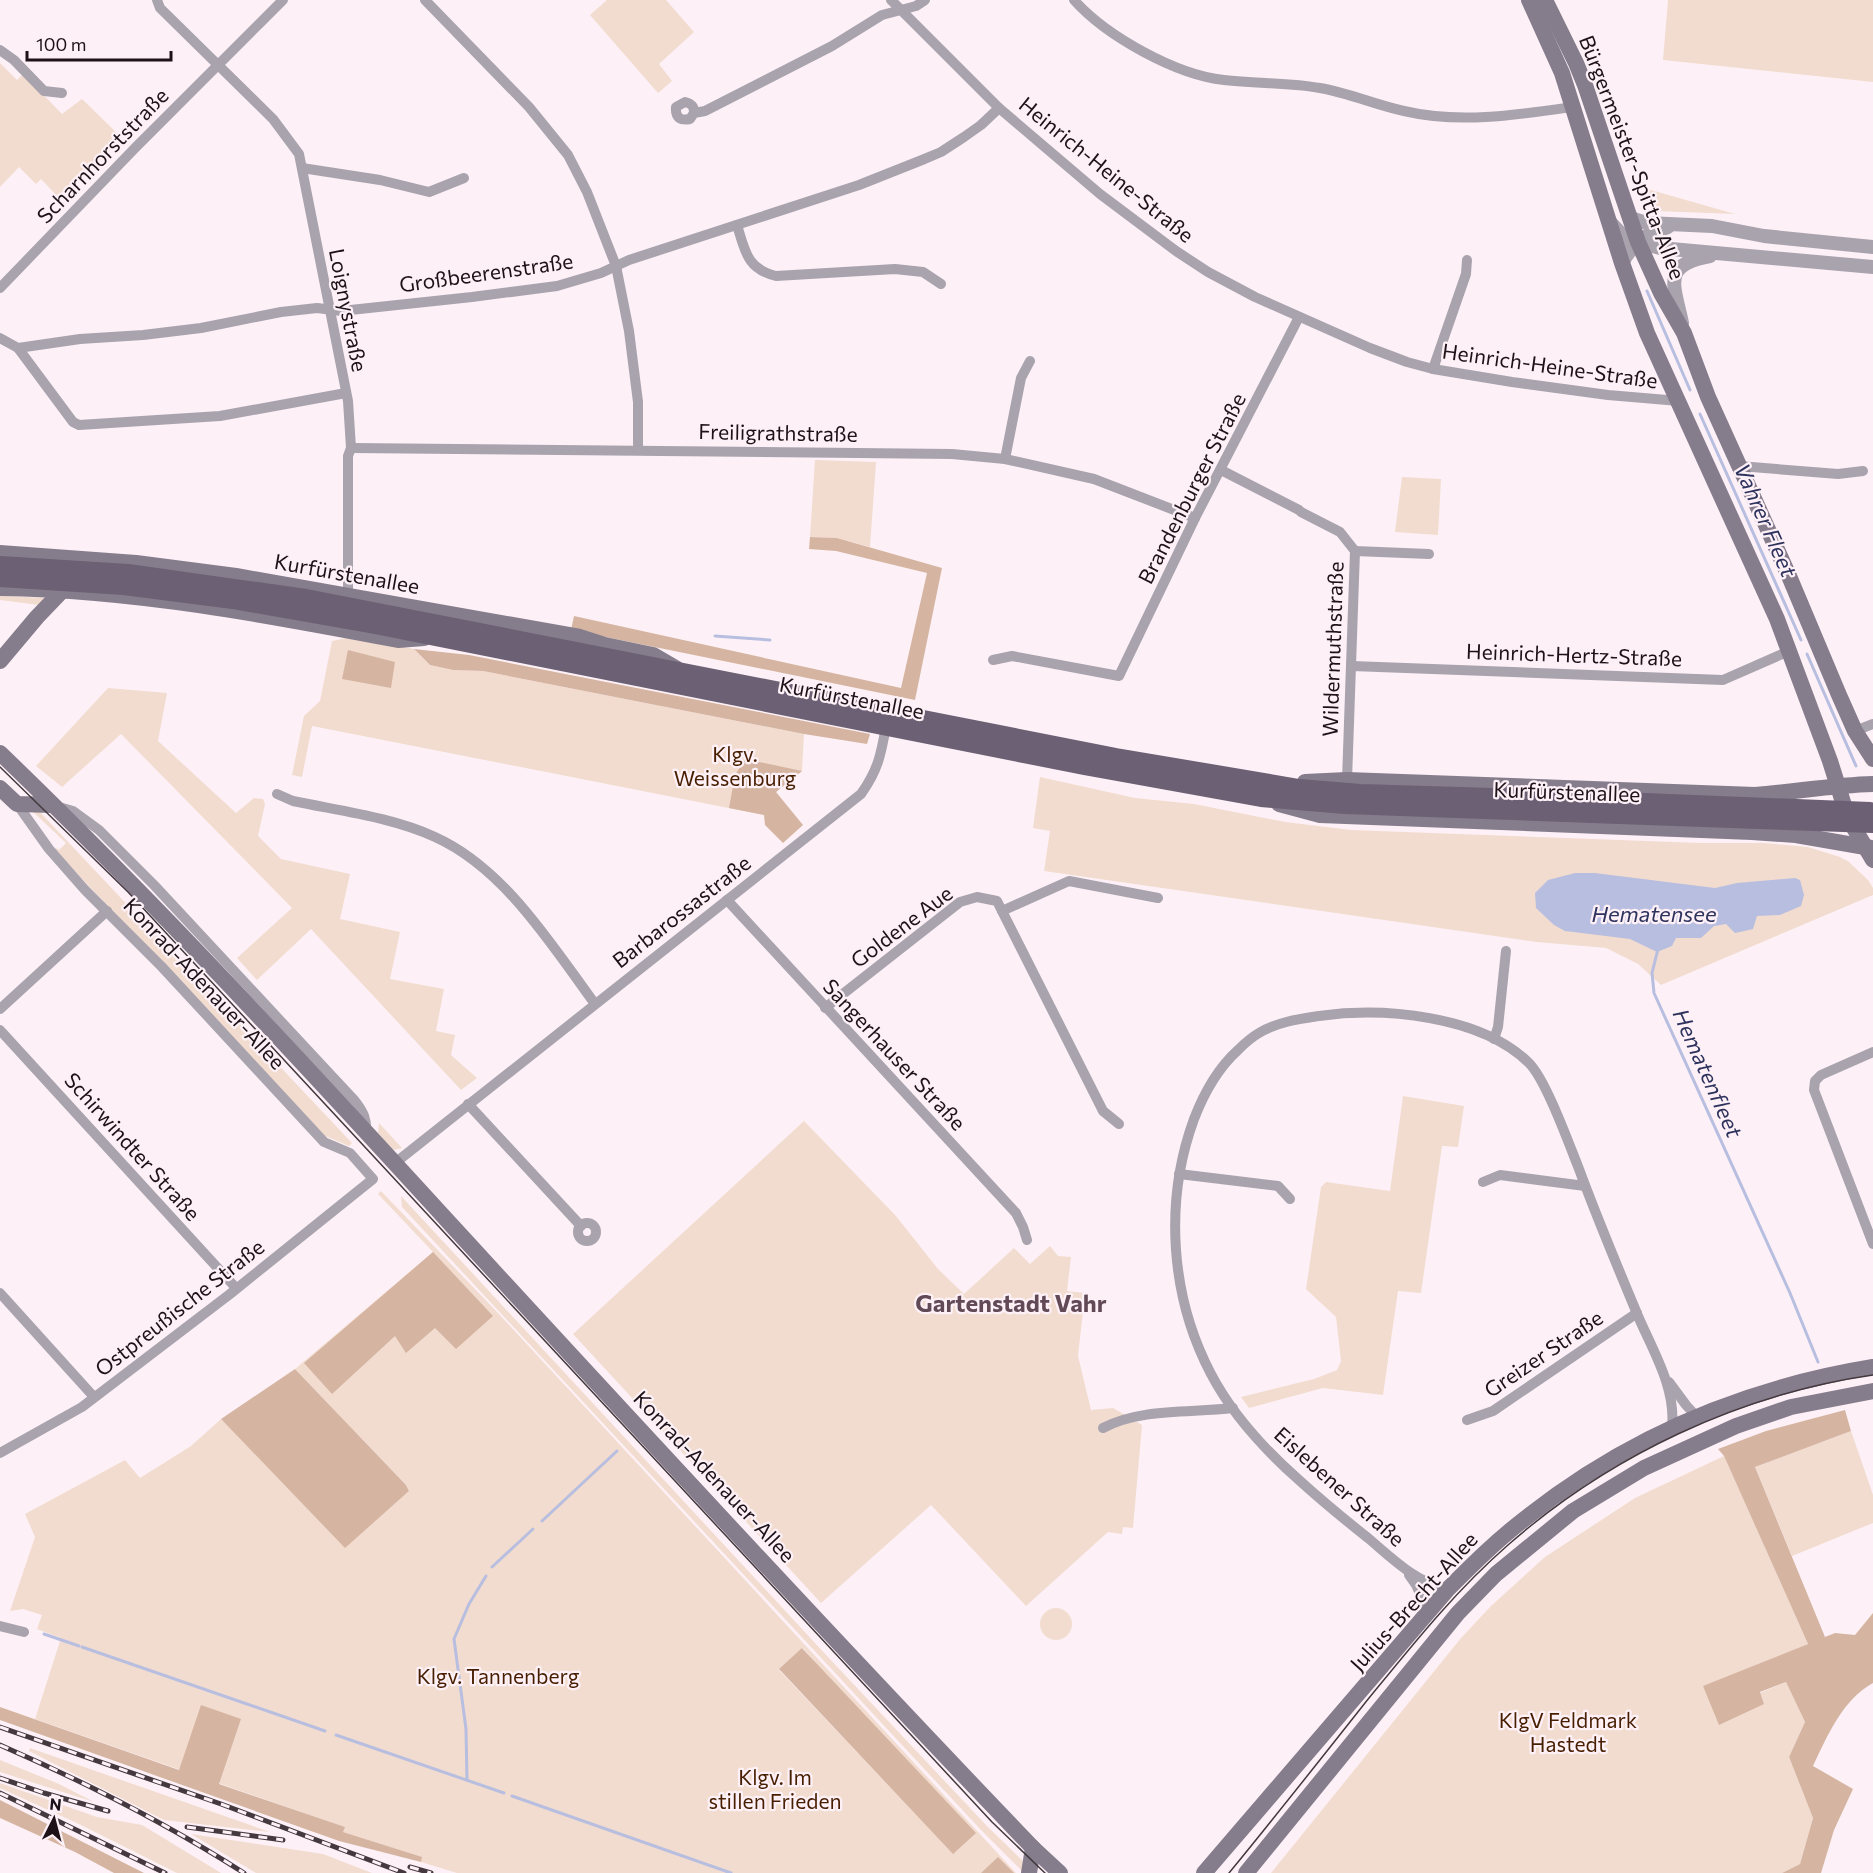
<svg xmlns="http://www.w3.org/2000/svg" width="1873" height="1873" viewBox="0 0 1873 1873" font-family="Commissioner,sans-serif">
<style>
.green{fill:#f2dccf;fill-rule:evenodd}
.forest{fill:#d5b5a1}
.water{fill:#b8bedf}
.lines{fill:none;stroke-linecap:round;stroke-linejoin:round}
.stream{stroke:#b8bedf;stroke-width:3}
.minor{stroke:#a9a3ae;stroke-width:10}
.tertiary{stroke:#a9a3ae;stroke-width:14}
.secondary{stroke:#857c8c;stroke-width:16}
.primary{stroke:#6b6074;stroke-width:18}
.tram{stroke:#43393e;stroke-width:1.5}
.rail-casing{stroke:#43393e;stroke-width:5}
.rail{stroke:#fdf1f7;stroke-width:3;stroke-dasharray:9;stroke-linecap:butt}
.primary-bridge{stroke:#6b6074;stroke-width:18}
.labels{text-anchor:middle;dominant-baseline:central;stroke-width:4.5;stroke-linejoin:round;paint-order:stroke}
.street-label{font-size:21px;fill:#1c1217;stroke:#fdf1f7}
.park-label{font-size:21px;fill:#481e00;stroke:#fdf1f7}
.water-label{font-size:22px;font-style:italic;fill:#2e335e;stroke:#fdf1f7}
.quarter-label{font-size:24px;font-weight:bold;fill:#614956;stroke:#fdf1f7}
</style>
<rect width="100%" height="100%" fill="#fdf1f7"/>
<!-- green -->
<g class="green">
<path d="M607,0H666L694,32L659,64L672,81L658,93L590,15Z"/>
<path d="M1668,0H1873V82L1663,60Z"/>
<path d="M0,63L17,80L23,74L62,114L82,99L122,138L61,200L41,179L36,184L19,167L0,187Z"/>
<path d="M1644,188L1735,214L1655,211Z"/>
<path d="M815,460L876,462L870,547L837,538L810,537Z"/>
<path d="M1402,477L1441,479L1438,535L1395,532Z"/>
<path d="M0,596L49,598L39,605L0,600Z"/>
<path d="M351,637L414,649L430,665L453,670L483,671L804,734L802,771L776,792L764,815L312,726L302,777L292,775L304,716L320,701L332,641Z"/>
<path d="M108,688L167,693L158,741L236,813L254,798L263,799L265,804L258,836L281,859L350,874L340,919L400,932L390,979L444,989L436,1031L455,1035L451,1055L477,1078L461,1090L311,929L257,980L237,958L292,908L121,734L62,787L36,766Z"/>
<path d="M1040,777L1135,798L1194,804L1285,822L1351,830L1701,843H1765L1808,847L1840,857L1849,862L1868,880L1873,888V895L1661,985L1638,964L1606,948L1537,942L1044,871L1050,831L1033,828Z"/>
<path d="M30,809H37L352,1143L349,1146L323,1135L54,849L56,848L59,850L66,843Z"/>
<path d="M1403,1096L1464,1106L1458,1147L1442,1146L1421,1293L1398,1291L1383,1395L1323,1388L1249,1408L1241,1397L1314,1379L1337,1370L1341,1361L1336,1317L1306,1289L1321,1187L1326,1182L1390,1191Z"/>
<path d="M804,1121L896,1216L938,1269L964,1294L1014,1248L1030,1264L1050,1246L1058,1256L1071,1257L1067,1291L1085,1293L1078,1356L1091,1410L1113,1408L1142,1425L1133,1528L1123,1527L1122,1534L1108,1532L1026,1606L931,1505L821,1603L573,1334Z"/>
<path d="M379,1123L402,1148L393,1150L378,1133Z"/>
<path d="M381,1191L498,1313L1016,1873H457L421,1862V1857L343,1832L344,1827L35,1719L61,1638L37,1629L42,1615L23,1609L10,1611L35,1537L25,1514L125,1460L140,1478L191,1446L221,1419L345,1547L409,1491L406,1485L295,1369L433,1252L378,1194ZM803,1648L816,1663L953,1853L779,1670Z"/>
<path d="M401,1196L827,1656L987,1826L1028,1866L1024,1873L981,1830L402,1207Z"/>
<path d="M1851,1431L1873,1495V1523L1792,1556L1755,1467Z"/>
<path d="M1724,1456L1808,1644L1703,1687L1764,1704L1760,1693L1786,1682L1805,1722L1789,1757L1813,1818L1800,1864L1782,1873H1271L1461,1638L1490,1607L1545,1557L1635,1498Z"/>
<circle cx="1056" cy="1624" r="16"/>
<path d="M30,1748L270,1832L164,1820L29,1751Z"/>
<path d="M0,1760L59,1784L94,1802L0,1772Z"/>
<path d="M0,1783L97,1817L142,1825L221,1873H177L81,1825L0,1788Z"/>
<path d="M191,1834L323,1854L372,1873H256Z"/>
</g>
<!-- forest -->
<g class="forest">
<path d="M810,537L837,538L942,568L915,700L571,630L574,616L901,688L927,573L836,551L809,549Z"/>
<path d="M414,649L469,655L870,734L867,744L804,734L483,671L453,670L430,665Z"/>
<path d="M348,650L395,662L391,688L342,679Z"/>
<path d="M745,759L802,771L776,792L803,825L783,843L765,825L764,815L729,808L735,775Z"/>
<path d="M433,1252L493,1316L456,1349L435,1328L406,1353L395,1336L332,1394L304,1363Z"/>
<path d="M295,1369L406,1485L409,1491L345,1548L221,1419Z"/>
<path d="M1845,1410L1851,1431L1755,1467L1825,1637L1835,1633L1855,1635L1873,1613V1683C1842,1700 1827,1737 1813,1766L1853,1789L1834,1830L1821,1873H1782L1800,1864L1813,1818L1789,1757L1805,1722L1786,1682L1760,1692L1764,1704L1719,1725L1703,1686L1808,1644L1724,1456L1718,1449L1766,1431Z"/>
<path d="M802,1648L976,1833L953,1854L779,1669Z"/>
<path d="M201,1705L241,1719L219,1784L345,1827L343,1832L422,1857L421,1862L339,1841L0,1720V1707L179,1770Z"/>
<path d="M0,1800L144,1873H114L75,1852L0,1818Z"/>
<path d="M998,1857L1014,1873H981Z"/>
</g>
<!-- water -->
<path class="water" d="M1575,873H1595L1715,888L1737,883L1795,878L1800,880L1804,895L1801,906L1780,915L1757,916L1753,929L1735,933L1726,924L1714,926L1701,938H1676L1672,946L1657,952L1630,939L1565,931L1554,925L1536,908L1535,893L1548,880Z"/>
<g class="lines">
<!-- stream -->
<g class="stream">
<path d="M1647,291L1690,390"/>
<path d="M1700,414L1801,640"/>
<path d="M715,636L770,640"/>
<path d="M1807,654L1856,766"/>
<path d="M1658,949L1652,973L1654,993L1790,1293L1818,1362"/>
<path d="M542,1521L617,1451"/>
<path d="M492,1567L533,1529"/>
<path d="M44,1634L79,1646"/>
<path d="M82,1647L325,1731"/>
<path d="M336,1735L504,1793"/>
<path d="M467,1780L466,1729L454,1639L469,1604L486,1576"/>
<path d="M512,1796L731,1873"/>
</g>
<!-- minor -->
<g class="minor">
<path d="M157,0L160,8L273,119L299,154L348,401L351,448L348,456V595"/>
<path d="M425,0L529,107L568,155L587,192L616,266L629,331L638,402V450"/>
<path d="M891,0L999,108L1100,194L1176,251L1208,272L1255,297L1370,348L1407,362L1433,369L1512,382L1608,395L1679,401"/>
<path d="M1074,0C1106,36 1176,75 1224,80C1256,84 1289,82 1320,88C1349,93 1376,105 1404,111C1459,124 1517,115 1572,107"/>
<path d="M0,50L14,60L44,91L62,93"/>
<path d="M694,113C694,106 692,104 685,102L676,107C675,118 681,121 690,119L694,113L705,111L832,46L882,15L916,6L925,0"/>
<path d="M302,168L380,180L429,192L464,178"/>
<path d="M737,225C745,251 747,269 776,276L895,269L923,272L941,284"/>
<path d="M0,288L135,148L283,0"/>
<path d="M0,338L18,348L73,422L79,425L220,416L346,393"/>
<path d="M18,348L80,339L143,335L201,328L281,312L317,308L341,311L472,297L557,286L601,273L629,260L859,185L922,160L941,152L964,137L981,125L999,108"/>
<path d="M1433,369L1466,274L1467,260"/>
<path d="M351,448L952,454L1005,459L1094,479L1195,518"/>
<path d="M1005,459L1021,378L1030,361"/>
<path d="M1739,466L1838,474L1863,471"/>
<path d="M1221,470L1299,510"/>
<path d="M1301,512L1340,532L1355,551L1347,780"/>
<path d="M1355,551L1429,554"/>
<path d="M993,660L1012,656L1119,676L1195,518L1299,317"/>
<path d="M1352,666L1723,680L1789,651"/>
<path d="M1855,731L1873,724"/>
<path d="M277,794L293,801C340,811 391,817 435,837C504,868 551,944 595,1004"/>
<path d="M59,807L73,811L99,830L154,885L355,1101C363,1111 367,1119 366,1132"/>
<path d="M727,900L1016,1213L1023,1227L1027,1240"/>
<path d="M1002,911L1069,881L1158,898"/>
<path d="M825,1008L960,902L977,897L997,901L1103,1111L1119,1124"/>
<path d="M0,1009L107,911"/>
<path d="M0,1030L236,1288"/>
<path d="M1494,1039L1498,1027L1506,951"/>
<path d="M1873,1052L1821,1075L1815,1081L1814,1090L1873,1244"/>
<path d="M468,1104L581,1226"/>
<path d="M395,1163L861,794C878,770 881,755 886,726"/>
<path d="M1179,1174L1278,1186L1290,1199"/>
<path d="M1483,1182L1500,1175L1585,1186"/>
<circle cx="587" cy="1232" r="9"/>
<path d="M0,1293L94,1397"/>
<path d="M1669,1382L1686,1405L1696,1416"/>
<path d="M1467,1420L1493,1411L1637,1313"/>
<path d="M1103,1428C1140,1408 1191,1413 1233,1408"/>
<path d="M0,1453L82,1407L230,1294L373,1179L350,1153L324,1142L162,967L85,890L49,849L17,804"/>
<path d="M1409,1575L1416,1585L1428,1611"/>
<path d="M1448,1589C1415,1582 1393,1559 1368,1538C1344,1519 1321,1500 1299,1480C1265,1450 1232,1414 1211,1374C1170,1296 1164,1201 1194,1119C1204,1093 1217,1069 1238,1050C1244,1044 1252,1037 1259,1033C1277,1022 1299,1019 1319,1016C1383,1007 1480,1015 1529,1063C1546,1080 1569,1144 1579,1169C1597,1218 1618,1268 1638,1316C1653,1351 1676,1388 1672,1427"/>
<path d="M0,1626L24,1632"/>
</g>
<!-- tertiary -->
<g class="tertiary">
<path d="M1630,218L1647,223L1712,226L1764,236L1873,247"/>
<path d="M1611,223L1626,239L1660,248L1873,267"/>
<path d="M1622,263C1634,242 1645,234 1668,227"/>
<path d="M1682,323C1674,284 1661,265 1710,256"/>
</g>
<!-- secondary -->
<g class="secondary">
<path d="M1529,0L1562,73L1622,263L1647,333L1777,619L1830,761L1848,818L1873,860"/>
<path d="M1545,0L1576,63L1585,85L1638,242L1661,293L1684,333L1708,397L1789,576L1839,695L1855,731L1873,759"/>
<path d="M0,553L136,563L236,576L580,637L605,645L653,655L677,669"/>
<path d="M0,588C135,590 267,615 398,640L424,638"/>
<path d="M0,661L37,617L62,591"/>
<path d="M0,753C158,905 307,1067 455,1229C646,1437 838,1645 1033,1848L1060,1873"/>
<path d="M1305,782L1347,780L1755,795C1795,792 1833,785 1873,784"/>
<path d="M0,788L17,804L53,805"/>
<path d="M1279,804L1320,815L1752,832L1796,835L1871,848"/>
<path d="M1029,1873L1033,1848"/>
<path d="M1204,1873L1448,1589C1472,1565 1495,1542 1522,1521C1624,1439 1744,1388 1873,1367"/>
<path d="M1246,1873L1458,1613L1496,1574L1573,1511L1644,1468L1736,1426L1791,1407L1873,1391"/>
</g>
<!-- primary -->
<g class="primary">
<path d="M0,565L128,573L306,598L1116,757L1299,788L1360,793L1620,801"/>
<path d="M0,578L124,586L233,600L375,625L1084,766L1261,798L1345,805L1620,815"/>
</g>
<!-- tram -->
<g class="tram">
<path d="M0,767L128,892L833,1651L992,1822L1045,1873"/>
<path d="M1229,1873C1275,1817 1320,1760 1365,1703C1410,1648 1454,1592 1508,1545C1609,1456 1740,1394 1873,1375"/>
</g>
<defs>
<g id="rail">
<path d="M0,1727L221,1804L404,1873"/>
<path d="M0,1745C85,1782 166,1823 244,1873"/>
<path d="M0,1778L44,1793L108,1811"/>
<path d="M0,1793L165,1873"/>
<path d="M187,1827L283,1840"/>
<path d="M410,1867L431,1873"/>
</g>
</defs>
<!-- rail casing -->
<use href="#rail" class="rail-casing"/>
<!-- rail -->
<use href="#rail" class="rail"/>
<!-- primary-bridge -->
<g class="primary-bridge">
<path d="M1620,801L1870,811"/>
<path d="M1620,815L1873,824"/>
</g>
</g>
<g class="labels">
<!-- street labels -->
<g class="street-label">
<text transform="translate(102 155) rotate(-46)">Scharnhorststraße</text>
<text transform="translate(1633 157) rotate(69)">Bürgermeister-Spitta-Allee</text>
<text transform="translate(1107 169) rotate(39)">Heinrich-Heine-Straße</text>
<text transform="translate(486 272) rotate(-8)">Großbeerenstraße</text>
<text transform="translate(349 310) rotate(79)">Loignystraße</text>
<text transform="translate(1550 365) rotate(8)">Heinrich-Heine-Straße</text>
<text transform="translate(778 432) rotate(1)">Freiligrathstraße</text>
<text transform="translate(1191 488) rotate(-63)">Brandenburger Straße</text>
<text transform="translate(347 573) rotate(10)">Kurfürstenallee</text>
<text transform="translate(1332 649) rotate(-88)">Wildermuthstraße</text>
<text transform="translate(1574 654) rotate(2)">Heinrich-Hertz-Straße</text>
<text transform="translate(852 697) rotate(11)">Kurfürstenallee</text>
<text transform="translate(1567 791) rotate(2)">Kurfürstenallee</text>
<text transform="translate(681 911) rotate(-38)">Barbarossastraße</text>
<text transform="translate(901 926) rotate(-37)">Goldene Aue</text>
<text transform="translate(205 983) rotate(47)">Konrad-Adenauer-Allee</text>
<text transform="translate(895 1054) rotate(47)">Sangerhauser Straße</text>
<text transform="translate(133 1146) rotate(48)">Schirwindter Straße</text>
<text transform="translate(179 1307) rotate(-38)">Ostpreußische Straße</text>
<text transform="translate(1543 1353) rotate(-34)">Greizer Straße</text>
<text transform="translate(715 1476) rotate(47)">Konrad-Adenauer-Allee</text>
<text transform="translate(1340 1486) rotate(42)">Eislebener Straße</text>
<text transform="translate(1413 1601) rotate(-48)">Julius-Brecht-Allee</text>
</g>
<!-- park labels -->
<g class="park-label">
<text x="735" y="753">Klgv.<tspan x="735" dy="24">Weissenburg</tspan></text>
<text x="498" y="1675">Klgv. Tannenberg</text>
<text x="1568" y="1719">KlgV Feldmark<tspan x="1568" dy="24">Hastedt</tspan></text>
<text x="775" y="1776">Klgv. Im<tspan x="775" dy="24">stillen Frieden</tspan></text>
</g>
<!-- water labels -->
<g class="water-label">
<text transform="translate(1766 520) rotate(66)">Vahrer Fleet</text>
<text x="1654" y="913">Hematensee</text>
<text transform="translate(1708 1073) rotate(66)">Hematenfleet</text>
</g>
<!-- quarter labels -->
<g class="quarter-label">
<text x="1011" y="1302">Gartenstadt Vahr</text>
</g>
</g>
<!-- north arrow -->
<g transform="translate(54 1819) rotate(6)" stroke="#fdf1f7" stroke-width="4.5" paint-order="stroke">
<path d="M0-4.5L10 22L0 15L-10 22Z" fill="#1c1217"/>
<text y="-9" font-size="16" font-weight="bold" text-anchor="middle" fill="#1c1217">N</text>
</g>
<!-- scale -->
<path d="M27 51v9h144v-9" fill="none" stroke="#1c1217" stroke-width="3"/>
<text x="36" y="51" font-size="18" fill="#1c1217" stroke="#fdf1f7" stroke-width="4.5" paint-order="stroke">100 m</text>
</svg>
